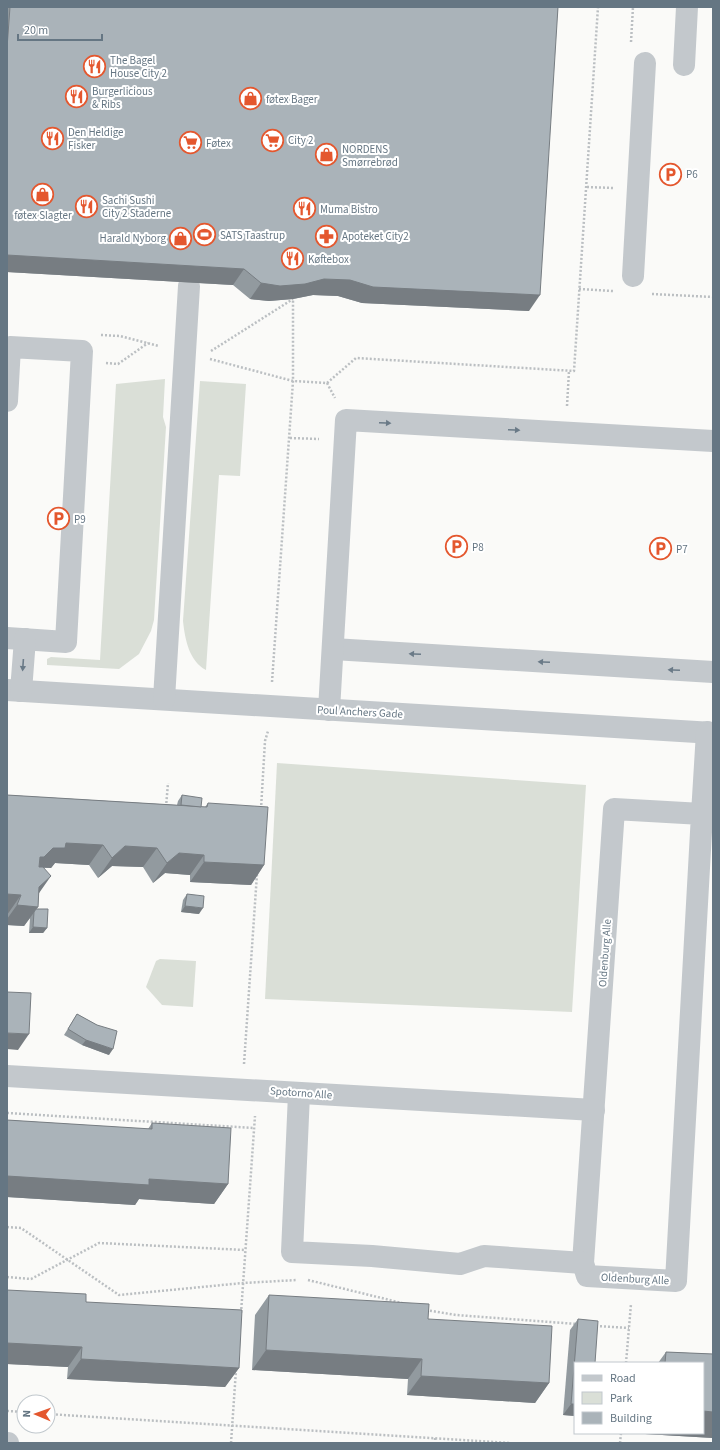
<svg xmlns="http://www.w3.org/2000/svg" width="720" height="1450" viewBox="0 0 720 1450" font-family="'Source Sans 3',sans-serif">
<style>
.green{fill:#dadfd7}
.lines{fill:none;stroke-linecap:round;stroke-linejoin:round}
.path{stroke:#bbbfc2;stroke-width:2.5;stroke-dasharray:2 2;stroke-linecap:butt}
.minor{stroke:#c3c8cc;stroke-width:22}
.wall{fill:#929a9f}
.shaded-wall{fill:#777d82}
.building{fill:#aab3b9;stroke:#777d82}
.oneway{fill:#6a7a87}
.labels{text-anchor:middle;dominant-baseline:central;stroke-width:4;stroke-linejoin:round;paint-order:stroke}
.poi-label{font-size:11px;fill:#657683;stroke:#fff;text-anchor:start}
.street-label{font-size:11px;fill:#657683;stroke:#fff}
</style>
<rect width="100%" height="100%" fill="#fafaf8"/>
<!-- green -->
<g class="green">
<path d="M165,379L163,417L166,427L154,620L151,631L139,654L119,669L47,665V659L51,657L100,660L116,384Z"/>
<path d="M200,381L246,384L240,476L219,475L206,670C189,661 185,639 183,621Z"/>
<path d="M277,763L586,785L572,1012L265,999Z"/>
<path d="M160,959L196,961L193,1007L162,1005L146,987L156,961Z"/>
</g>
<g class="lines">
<!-- path -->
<g class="path">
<path d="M631,42L633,7"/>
<path d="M587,187L613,188"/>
<path d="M579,289L613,291"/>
<path d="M652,294L713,297"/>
<path d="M101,335L120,336L159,346"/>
<path d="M211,351L293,299"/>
<path d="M210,359L293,381L327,383L356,358L574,371L598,7"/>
<path d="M106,363L118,364L148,343"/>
<path d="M327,383L335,398"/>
<path d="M567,406L569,371"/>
<path d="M290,438L319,439"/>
<path d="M272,682L293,381V299"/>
<path d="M166,807L168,783"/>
<path d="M261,809L265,741L268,731"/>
<path d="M244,1064L257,874"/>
<path d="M7,1113L254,1128"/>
<path d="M7,1227L21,1228L119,1295L243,1283L297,1280"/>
<path d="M7,1277L31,1279L99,1243L245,1250"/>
<path d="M308,1280L402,1303"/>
<path d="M426,1310L456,1315L577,1324"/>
<path d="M241,1313L255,1116"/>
<path d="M596,1326L629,1328"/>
<path d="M626,1363L631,1304"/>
<path d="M7,1411L24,1412"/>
<path d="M48,1414L510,1443"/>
<path d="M435,1438V1443"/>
<path d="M231,1443L236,1370"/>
<path d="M620,1443L621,1433"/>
</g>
<!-- minor -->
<g class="minor">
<path d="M684,65L687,7"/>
<path d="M633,276L645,63"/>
<path d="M7,401L10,347L82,351L66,642L7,638"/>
<path d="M333,649L713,672"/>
<path d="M7,690L713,733"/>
<path d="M21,691L25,639"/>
<path d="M164,699L189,286"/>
<path d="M329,710L346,420L713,441"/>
<path d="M707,732L702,814L614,809L583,1263L587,1276L676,1281L702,814L713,815"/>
<path d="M7,1076L594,1110"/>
<path d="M299,1094L292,1252L372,1256L460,1264L484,1256L583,1263"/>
<path d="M7,1443H8"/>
</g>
</g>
<!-- wall -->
<g class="wall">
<path d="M7,7H561L560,8H558L529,311L362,303L338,296L313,295L293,299L269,301L250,299L233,285L7,272Z"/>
<path d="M7,795L177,805L178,801L182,795L201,807H205L208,803L264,865L251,885L190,882V875L165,873L153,883L143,867L112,866L98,878L89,865L55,863L51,868H44L39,893L38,907L36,909L47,928L43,933H29L30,918L24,926L7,925Z"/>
<path d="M187,894L199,914L181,912L183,900Z"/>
<path d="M77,1014L97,1025L109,1055L82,1045L64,1035Z"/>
<path d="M7,1120L148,1129L152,1123L228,1184L214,1204L139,1199L135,1205L7,1197Z"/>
<path d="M7,1290L86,1302L239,1368L225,1387L67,1379L68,1367L7,1364Z"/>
<path d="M269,1295L428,1319L549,1383L535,1403L407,1395L408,1379L252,1370L255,1315Z"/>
<path d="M578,1319L575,1416L563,1415L570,1330Z"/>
<path d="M666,1352L713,1354V1438L645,1434V1433H703V1363H658Z"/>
</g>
<!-- shaded-wall -->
<g class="shaded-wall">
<path d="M7,255L244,269L233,285L7,272Z"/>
<path d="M324,279L350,280L540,295L529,311L362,303L338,296L313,295L293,299L269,301L250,299L261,283Z"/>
<path d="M66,843L103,845L89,865L55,863L51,868L39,867L40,857L53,848Z"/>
<path d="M125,846L157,848L143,867L112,866L98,878L112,858Z"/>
<path d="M179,853L204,855L190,875L165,873L153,883L167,863Z"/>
<path d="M204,862L264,865L251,885L190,882Z"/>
<path d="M51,876L37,896L38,907L24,926L7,925V919L17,905Z"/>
<path d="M7,894L21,895L7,915Z"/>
<path d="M185,906L203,908L199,914L181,912Z"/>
<path d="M33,927L47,928L43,933H29Z"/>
<path d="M7,1033L29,1034L18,1050L7,1049Z"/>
<path d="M86,1040L113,1049L109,1055L82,1045Z"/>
<path d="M7,1176L149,1179L228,1184L214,1204L139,1199L135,1205L7,1197Z"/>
<path d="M7,1343L82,1347L68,1367L7,1364Z"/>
<path d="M266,1350L422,1359L408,1379L252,1370Z"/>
<path d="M81,1359L239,1368L225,1387L67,1379Z"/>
<path d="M421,1376L549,1383L535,1403L407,1395Z"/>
<path d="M571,1404H575V1416L563,1415Z"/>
<path d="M703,1411L713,1412V1438L645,1434V1433H703Z"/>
</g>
<!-- building -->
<g class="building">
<path d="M10,7H558L540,295L373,287L350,280L324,279L305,284L280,286L261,283L244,269L7,255V48Z"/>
<path d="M7,795L207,807L208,803L268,807L264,865L204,862V855L179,853L167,863L157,848L125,846L112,858L103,845L66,843L65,848H53L44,857H40L39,867H43L51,876L39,887L38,907L17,905L21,895L7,894Z"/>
<path d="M182,795L202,798L201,807L181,805Z"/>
<path d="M187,894L204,896L203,908L185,906Z"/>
<path d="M36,909H48L47,928L33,927L34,912Z"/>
<path d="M7,992L31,993L29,1034L7,1033Z"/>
<path d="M77,1014L97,1025L117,1031L113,1049L86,1040L68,1029Z"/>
<path d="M7,1120L152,1129V1123L231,1128L228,1184L149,1179V1185L7,1176Z"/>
<path d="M7,1290L86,1294V1302L242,1310L239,1368L81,1359L82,1347L7,1343Z"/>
<path d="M269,1295L429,1304L428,1319L552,1326L549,1383L421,1376L422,1359L266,1350Z"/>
<path d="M578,1319L598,1321L595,1363H575V1404H571Z"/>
<path d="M666,1352L713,1354V1412L703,1411V1363H665Z"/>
</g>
<!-- one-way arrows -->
<defs><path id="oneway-solid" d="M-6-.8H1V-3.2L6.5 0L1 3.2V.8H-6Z"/></defs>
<g class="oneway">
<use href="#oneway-solid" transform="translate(385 423) rotate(3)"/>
<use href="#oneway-solid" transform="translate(514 430) rotate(3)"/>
<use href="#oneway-solid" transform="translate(415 654) rotate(-177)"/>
<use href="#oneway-solid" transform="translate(544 662) rotate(-177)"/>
<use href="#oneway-solid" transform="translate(23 665) rotate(94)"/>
<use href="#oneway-solid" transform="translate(674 670) rotate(-177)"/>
</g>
<!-- icons -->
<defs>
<symbol id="restaurant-ring" viewBox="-11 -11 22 22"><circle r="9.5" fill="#fff" stroke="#e4572e" stroke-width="1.5"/><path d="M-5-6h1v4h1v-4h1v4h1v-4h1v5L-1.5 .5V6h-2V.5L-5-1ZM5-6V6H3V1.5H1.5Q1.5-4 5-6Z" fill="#e4572e"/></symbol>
<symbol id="shop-ring" viewBox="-11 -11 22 22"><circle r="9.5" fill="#fff" stroke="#e4572e" stroke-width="1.5"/><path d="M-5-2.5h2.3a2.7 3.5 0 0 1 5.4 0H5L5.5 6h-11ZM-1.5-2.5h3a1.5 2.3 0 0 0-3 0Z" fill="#e4572e"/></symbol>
<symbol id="supermarket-ring" viewBox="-11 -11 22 22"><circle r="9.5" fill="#fff" stroke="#e4572e" stroke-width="1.5"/><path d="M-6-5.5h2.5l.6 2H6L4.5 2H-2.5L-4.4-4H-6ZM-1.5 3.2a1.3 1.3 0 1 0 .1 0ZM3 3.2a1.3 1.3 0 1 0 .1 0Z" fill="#e4572e"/></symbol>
<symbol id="parking-ring" viewBox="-11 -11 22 22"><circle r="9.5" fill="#fff" stroke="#e4572e" stroke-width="1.5"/><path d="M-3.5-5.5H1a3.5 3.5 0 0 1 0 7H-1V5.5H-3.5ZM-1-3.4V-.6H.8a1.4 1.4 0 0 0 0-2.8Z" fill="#e4572e"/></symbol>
<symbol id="stadium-ring" viewBox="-11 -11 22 22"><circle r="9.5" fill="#fff" stroke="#e4572e" stroke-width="1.5"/><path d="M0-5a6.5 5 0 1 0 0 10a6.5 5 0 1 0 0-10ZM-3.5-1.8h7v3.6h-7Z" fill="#e4572e"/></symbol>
<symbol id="pharmacy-ring" viewBox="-11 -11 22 22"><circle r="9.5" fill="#fff" stroke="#e4572e" stroke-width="1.5"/><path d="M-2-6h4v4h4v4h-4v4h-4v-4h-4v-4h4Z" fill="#e4572e"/></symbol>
</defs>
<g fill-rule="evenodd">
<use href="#restaurant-ring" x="82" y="54" width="25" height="25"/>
<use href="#restaurant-ring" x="64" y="84" width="25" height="25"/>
<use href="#shop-ring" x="238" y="86" width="25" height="25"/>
<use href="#restaurant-ring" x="40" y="126" width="25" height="25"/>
<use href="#supermarket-ring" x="260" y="128" width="25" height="25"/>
<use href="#supermarket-ring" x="178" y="130" width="25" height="25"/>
<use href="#shop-ring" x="314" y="142" width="25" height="25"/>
<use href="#parking-ring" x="658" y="162" width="25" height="25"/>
<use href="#shop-ring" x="30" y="182" width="25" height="25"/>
<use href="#restaurant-ring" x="74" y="194" width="25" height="25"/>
<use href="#restaurant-ring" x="292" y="196" width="25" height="25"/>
<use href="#stadium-ring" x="192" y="222" width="25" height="25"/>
<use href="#pharmacy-ring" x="314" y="224" width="25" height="25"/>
<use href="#shop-ring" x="168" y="226" width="25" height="25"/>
<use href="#restaurant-ring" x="280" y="246" width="25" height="25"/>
<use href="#parking-ring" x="46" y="506" width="25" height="25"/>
<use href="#parking-ring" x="444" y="534" width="25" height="25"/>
<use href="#parking-ring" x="648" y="536" width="25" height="25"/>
</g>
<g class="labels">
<!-- poi labels -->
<g class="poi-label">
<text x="110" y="60">The Bagel<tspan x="110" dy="13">House City 2</tspan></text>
<text x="92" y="91">Burgerlicious<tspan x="92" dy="13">&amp; Ribs</tspan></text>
<text x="266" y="99">føtex Bager</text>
<text x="68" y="132">Den Heldige<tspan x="68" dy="13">Fisker</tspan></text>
<text x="288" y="140">City 2</text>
<text x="206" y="143">Føtex</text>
<text x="342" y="149">NORDENS<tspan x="342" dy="13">Smørrebrød</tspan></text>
<text x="686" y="174">P6</text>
<text x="102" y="200">Sachi Sushi<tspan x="102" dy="13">City 2 Staderne</tspan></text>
<text x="320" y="209">Muma Bistro</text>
<text x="43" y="215" text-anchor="middle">føtex Slagter</text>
<text x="220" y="235">SATS Taastrup</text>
<text x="342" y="236">Apoteket City2</text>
<text x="166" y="238" text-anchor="end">Harald Nyborg</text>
<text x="308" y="259">Køftebox</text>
<text x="74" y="519">P9</text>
<text x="472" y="547">P8</text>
<text x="676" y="549">P7</text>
</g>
<!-- street labels -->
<g class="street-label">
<text transform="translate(360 712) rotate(3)">Poul Anchers Gade</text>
<text transform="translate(605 953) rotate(-86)">Oldenburg Alle</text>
<text transform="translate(301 1093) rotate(4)">Spotorno Alle</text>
<text transform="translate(635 1279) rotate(3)">Oldenburg Alle</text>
</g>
</g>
<!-- border -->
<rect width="720" height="1450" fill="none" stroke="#657683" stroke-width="16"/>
<!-- legend -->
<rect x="574" y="1362" width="130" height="72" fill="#ffffff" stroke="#c1c8cd"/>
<rect x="582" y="1375" width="20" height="6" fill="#c3c8cc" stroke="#c1c8cd"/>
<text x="610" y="1382" font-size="12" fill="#657683">Road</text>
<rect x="582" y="1392" width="20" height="12" fill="#dadfd7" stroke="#c1c8cd"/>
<text x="610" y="1402" font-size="12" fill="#657683">Park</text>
<rect x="582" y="1412" width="20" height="12" fill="#aab3b9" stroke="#c1c8cd"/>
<text x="610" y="1422" font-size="12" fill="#657683">Building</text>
<!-- north arrow -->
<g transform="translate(36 1414) rotate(272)"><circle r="19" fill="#ffffff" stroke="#c1c8cd"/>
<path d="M0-3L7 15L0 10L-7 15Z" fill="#e4572e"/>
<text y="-6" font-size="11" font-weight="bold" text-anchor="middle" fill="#657683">N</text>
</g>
<!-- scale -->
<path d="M18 34v6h84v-6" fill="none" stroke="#657683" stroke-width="2"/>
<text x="24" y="34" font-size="12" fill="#657683" stroke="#ffffff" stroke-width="3" paint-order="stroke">20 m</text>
</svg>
